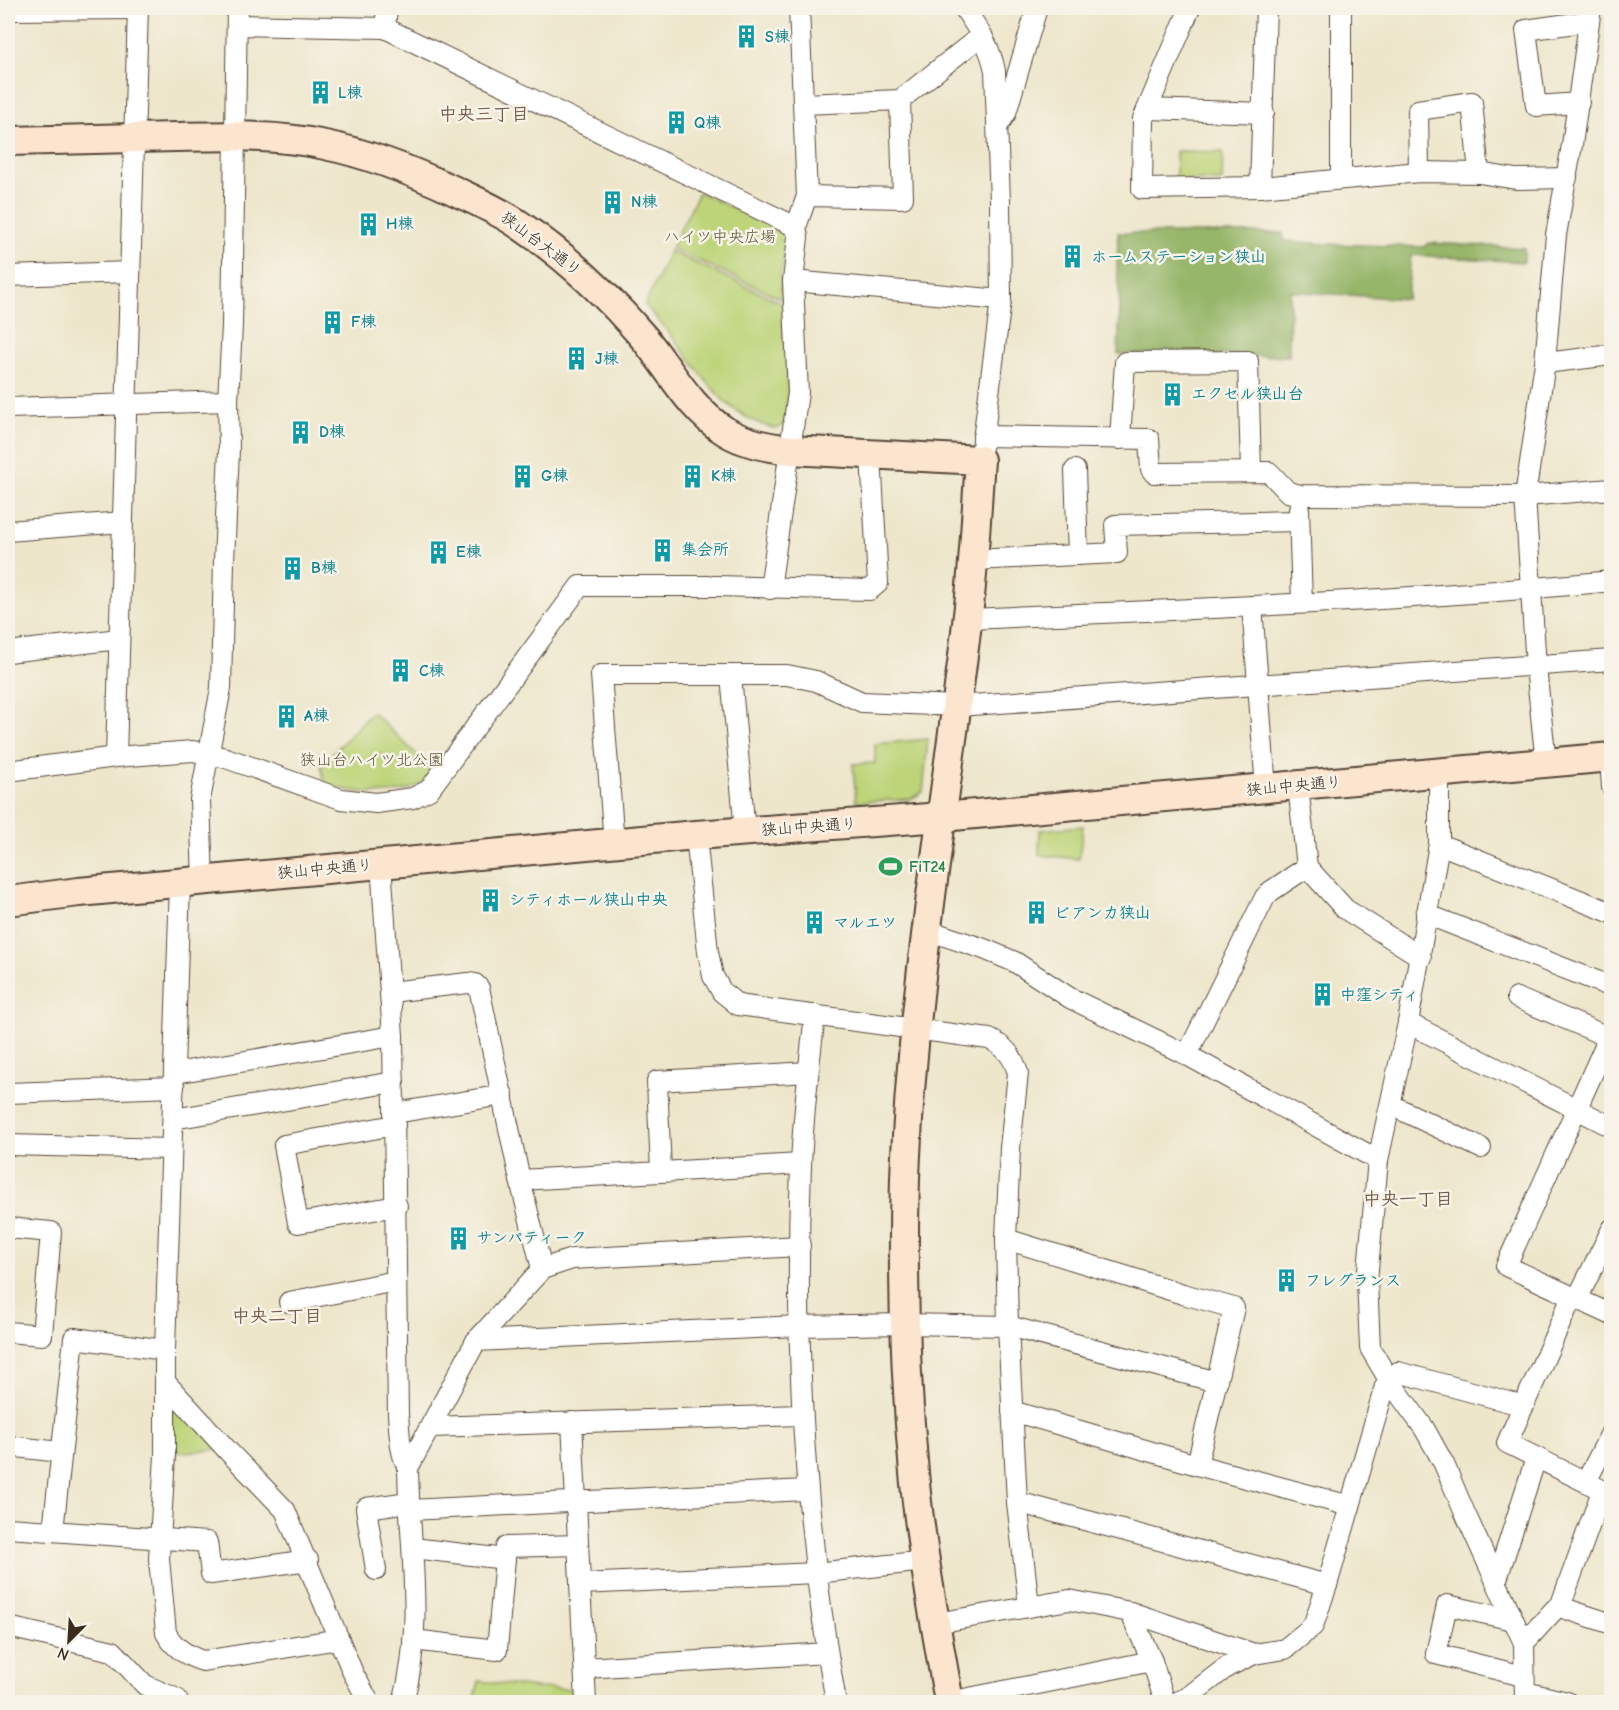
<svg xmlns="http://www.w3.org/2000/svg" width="1619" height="1710" viewBox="0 0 1619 1710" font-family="'Comic Neue','Klee One',sans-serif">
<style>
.green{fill:#bdd479;stroke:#7c7f4c;stroke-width:1.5}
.forest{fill:#96b669;stroke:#687044;stroke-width:1.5}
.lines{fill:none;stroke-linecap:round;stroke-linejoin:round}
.street-casing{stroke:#564638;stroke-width:22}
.secondary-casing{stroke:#564638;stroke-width:32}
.street{stroke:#fff;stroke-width:20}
.secondary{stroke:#fce5cf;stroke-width:28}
.labels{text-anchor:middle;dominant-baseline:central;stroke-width:5;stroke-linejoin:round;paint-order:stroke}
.culture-label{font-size:16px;font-weight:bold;fill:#0d838f;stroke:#f7f3e8;text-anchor:start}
.park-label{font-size:16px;fill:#5c5435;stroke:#f7f3e8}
.street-label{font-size:16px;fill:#3b2a1e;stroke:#f7f3e8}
.leisure-label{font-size:16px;font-weight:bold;fill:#27864d;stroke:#f7f3e8;text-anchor:start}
.neighbourhood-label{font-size:18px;font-weight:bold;fill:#775c4a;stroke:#f7f3e8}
</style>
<rect width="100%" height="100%" fill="#f7f3e8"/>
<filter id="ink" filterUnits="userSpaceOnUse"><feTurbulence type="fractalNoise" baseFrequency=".0167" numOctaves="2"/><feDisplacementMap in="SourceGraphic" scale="12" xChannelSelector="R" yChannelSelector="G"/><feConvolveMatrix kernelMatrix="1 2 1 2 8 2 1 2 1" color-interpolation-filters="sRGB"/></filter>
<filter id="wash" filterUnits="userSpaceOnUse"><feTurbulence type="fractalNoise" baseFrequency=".008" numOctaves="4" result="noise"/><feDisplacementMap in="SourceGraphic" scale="24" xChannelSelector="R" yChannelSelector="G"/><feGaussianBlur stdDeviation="1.35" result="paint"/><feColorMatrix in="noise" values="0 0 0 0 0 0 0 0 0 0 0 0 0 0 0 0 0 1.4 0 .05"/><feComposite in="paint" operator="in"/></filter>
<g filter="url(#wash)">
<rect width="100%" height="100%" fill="#ede6cb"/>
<!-- green -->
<g class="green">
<path d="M1176,151L1223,152L1222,181L1176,180Z"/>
<path d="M699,192L784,233L787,240L780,277L782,299L671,248Z"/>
<path d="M670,251L782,303L788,392L785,424L776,429C726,416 708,383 679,345C668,331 656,318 645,305Z"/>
<path d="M372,712L430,767C431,774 428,778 422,783C398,800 352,793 325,784L321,766Z"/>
<path d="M928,739L923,792L911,799L856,802L853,764L875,763V744Z"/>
<path d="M1083,826L1079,859L1039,855L1040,830Z"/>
<path d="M178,1406L220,1449L171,1453V1407Z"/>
<path d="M479,1681L537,1688L578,1689L579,1702H474Z"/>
</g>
<!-- forest -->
<path class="forest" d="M1118,233H1283L1284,241L1324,244L1423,247L1429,243L1524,248V262L1411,255L1407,299L1290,291L1289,356L1118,354L1120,306L1117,267Z"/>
</g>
<g filter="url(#ink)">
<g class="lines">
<defs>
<g id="street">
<path d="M964,8C978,29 990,45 995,71L1000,201L1001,300L982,448"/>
<path d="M1190,8L1143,119L1142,189L1260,187L1419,172L1479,173L1516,179L1567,178"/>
<path d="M1341,8V179"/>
<path d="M8,10L138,9"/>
<path d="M237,25L385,28L796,227"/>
<path d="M385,28L387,8"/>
<path d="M1579,103L1536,106L1526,30L1589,21"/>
<path d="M804,104L900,100L982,35"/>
<path d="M1149,109L1264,113"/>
<path d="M999,124L1006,113L1037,8"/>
<path d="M1419,172L1418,110L1472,102L1479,173"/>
<path d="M1260,187L1266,8"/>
<path d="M807,196L903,198L900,100"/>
<path d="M8,276L130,272"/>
<path d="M793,281L1001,300"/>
<path d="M1545,363L1612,355"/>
<path d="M8,408L228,401"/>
<path d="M983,436L1149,439L1151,469L1154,473L1269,472L1288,492L1300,495L1525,496L1612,489"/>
<path d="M1120,439L1125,362L1248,361L1251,471"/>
<path d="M1075,470L1078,555"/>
<path d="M1299,509L1302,603"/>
<path d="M8,531L123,522"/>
<path d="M973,560L1117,553L1115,525L1299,521"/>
<path d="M770,589L798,393L793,281L798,237L796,227L807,196L799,8"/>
<path d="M1252,606L1266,789"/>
<path d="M968,619C1182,609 1398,602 1612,581"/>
<path d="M8,652L119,639"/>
<path d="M731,675L745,832"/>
<path d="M116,757L138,8"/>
<path d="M1610,757L1612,787"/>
<path d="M1546,764L1536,667L1525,496L1545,363L1556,235L1572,145L1591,8"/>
<path d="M8,771L116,757L193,751L226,758L341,799L376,803L413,798L429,790L580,586H717L870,590L878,583L871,455"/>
<path d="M1439,773V844L1408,1023L1378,1160L1367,1280L1370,1348L1389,1380L1424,1428L1444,1464L1464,1511L1524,1643L1525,1702"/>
<path d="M1298,786L1307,867L1345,909L1421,957"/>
<path d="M696,835L708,952L713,976L722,992L738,1005L989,1039C1005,1046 1013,1056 1018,1073L1010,1148L1006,1239L1008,1326L1017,1502L1029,1606"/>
<path d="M614,844L601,675H787L816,681L862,702L957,706L1612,660"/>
<path d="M1439,844L1612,913"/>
<path d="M381,864L393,1036L398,1415C400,1434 399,1451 408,1468C409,1545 425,1626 403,1702"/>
<path d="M203,880L200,800L221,688L224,561L229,450L228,401L232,326L237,8"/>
<path d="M180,883L165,1350V1455L159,1559L166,1633C174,1648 187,1656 203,1661L339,1639"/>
<path d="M1426,914L1612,987"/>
<path d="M927,930L984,949L1015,962L1070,998L1187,1055L1378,1160"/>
<path d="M390,992L468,983L475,984L479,988L520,1180L542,1269"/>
<path d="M1517,998L1608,1037"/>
<path d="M815,1015C809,1065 803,1115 801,1165C794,1345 804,1525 836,1702"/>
<path d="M1408,1023L1612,1127"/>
<path d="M1612,1030L1506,1266L1612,1315"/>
<path d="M1187,1055L1265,897L1271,891L1307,867"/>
<path d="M175,1073L393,1036"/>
<path d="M8,1093L174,1087"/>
<path d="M1391,1105L1481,1148"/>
<path d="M395,1113L503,1095"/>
<path d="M173,1119L394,1082"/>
<path d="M395,1125L284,1145L298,1223L397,1206"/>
<path d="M8,1145L171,1149"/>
<path d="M661,1171L657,1081L808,1072"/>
<path d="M520,1180L801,1164"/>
<path d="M8,1228L51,1232L42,1335L8,1332"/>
<path d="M1006,1239L1183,1294L1234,1308L1197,1465"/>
<path d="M1572,1297L1507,1443L1612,1495"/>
<path d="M1577,1299L1612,1229"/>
<path d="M289,1302L396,1281"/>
<path d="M476,1341L799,1326L904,1324L1008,1326L1217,1382"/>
<path d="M166,1383L229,1452L285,1510L353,1673L369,1702"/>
<path d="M1012,1411L1197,1465L1350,1506"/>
<path d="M572,1422L586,1702"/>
<path d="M430,1427L801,1415"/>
<path d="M8,1446L60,1452"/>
<path d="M408,1468L476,1341L542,1269L572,1259L800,1246"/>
<path d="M1586,1482L1612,1431"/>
<path d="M1017,1502L1327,1585"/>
<path d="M410,1510L806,1490"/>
<path d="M8,1528L207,1542L211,1574L308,1560"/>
<path d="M53,1531L74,1338L165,1350"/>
<path d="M413,1548L505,1559"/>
<path d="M376,1570L366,1508L409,1502"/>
<path d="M1496,1582L1536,1458"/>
<path d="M581,1584L816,1573L925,1561"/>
<path d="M1560,1607L1612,1624"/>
<path d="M1130,1612L1152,1661L1165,1702"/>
<path d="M1513,1620L1447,1605L1436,1654L1523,1676"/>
<path d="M936,1623L1069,1600L1130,1612L1254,1654"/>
<path d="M8,1627L113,1651L145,1685L177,1699"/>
<path d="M413,1640L497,1650L506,1547L578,1545"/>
<path d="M1524,1643L1555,1609L1560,1607L1602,1491"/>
<path d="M585,1668L827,1653"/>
<path d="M1525,1692L1567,1702"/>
<path d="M949,1702L1152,1661"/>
<path d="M1177,1702L1188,1697L1227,1667L1254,1654L1285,1649L1313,1626L1327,1585L1385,1386L1398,1372L1524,1406"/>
</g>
<g id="secondary">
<path d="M8,141C64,140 119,138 176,137C225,136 276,134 325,145C369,154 412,171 453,190C476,201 500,211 521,226C567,257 609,297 645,339C670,370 691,410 725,431C744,443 768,447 790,450L980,460C976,515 974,569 967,623C945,808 912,992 905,1178C902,1277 905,1375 914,1473C921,1550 936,1626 949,1702"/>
<path d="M8,901L79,892L696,835L942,817L1612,757"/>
</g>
</defs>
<!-- street casing -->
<use href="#street" class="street-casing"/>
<!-- secondary casing -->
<use href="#secondary" class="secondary-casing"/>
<!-- street -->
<use href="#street" class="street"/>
<!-- secondary -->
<use href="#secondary" class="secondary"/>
</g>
</g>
<!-- icons -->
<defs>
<symbol id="building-bare" viewBox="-9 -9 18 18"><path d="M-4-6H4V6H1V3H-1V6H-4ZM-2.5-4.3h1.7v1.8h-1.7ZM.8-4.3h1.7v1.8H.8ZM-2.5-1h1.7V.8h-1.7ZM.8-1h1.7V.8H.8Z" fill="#0f9aa8" stroke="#f7f3e8" stroke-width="2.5" paint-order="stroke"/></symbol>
<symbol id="stadium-bare" viewBox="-9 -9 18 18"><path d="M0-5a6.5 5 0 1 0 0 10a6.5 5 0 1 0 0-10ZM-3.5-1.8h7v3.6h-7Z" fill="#2e9e5b" stroke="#f7f3e8" stroke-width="2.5" paint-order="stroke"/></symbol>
</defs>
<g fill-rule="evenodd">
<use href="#building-bare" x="730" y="20" width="33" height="33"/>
<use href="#building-bare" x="304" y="76" width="33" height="33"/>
<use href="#building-bare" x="660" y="106" width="33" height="33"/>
<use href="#building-bare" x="596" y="186" width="33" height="33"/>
<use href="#building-bare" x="352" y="208" width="33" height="33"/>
<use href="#building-bare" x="1056" y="240" width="33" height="33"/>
<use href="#building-bare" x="316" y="306" width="33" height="33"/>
<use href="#building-bare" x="560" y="342" width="33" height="33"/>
<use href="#building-bare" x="1156" y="378" width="33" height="33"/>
<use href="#building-bare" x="284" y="416" width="33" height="33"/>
<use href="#building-bare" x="506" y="460" width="33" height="33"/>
<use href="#building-bare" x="676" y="460" width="33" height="33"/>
<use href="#building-bare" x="646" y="534" width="33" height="33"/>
<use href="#building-bare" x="422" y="536" width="33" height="33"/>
<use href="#building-bare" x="276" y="552" width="33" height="33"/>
<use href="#building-bare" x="384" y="654" width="33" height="33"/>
<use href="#building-bare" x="270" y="700" width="33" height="33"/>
<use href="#stadium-bare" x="874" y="850" width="33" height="33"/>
<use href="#building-bare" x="474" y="884" width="33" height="33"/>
<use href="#building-bare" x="1020" y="896" width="33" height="33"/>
<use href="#building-bare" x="798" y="906" width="33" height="33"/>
<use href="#building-bare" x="1306" y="978" width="33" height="33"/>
<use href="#building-bare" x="442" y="1222" width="33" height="33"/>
<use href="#building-bare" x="1270" y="1264" width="33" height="33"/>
</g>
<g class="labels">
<!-- culture labels -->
<g class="culture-label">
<text x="765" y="37">S棟</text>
<text x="338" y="93">L棟</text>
<text x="694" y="123">Q棟</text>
<text x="631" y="202">N棟</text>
<text x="386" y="224">H棟</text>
<text x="1091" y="257">ホームステーション狭山</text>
<text x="351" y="322">F棟</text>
<text x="595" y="359">J棟</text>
<text x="1191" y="394">エクセル狭山台</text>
<text x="319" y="432">D棟</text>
<text x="541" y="476">G棟</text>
<text x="711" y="476">K棟</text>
<text x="681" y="550">集会所</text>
<text x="456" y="552">E棟</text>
<text x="311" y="568">B棟</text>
<text x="419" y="671">C棟</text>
<text x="304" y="716">A棟</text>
<text x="509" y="900">シティホール狭山中央</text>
<text x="1054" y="913">ビアンカ狭山</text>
<text x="833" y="923">マルエツ</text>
<text x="1340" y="995">中窪シティ</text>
<text x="476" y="1238">サンパティーク</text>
<text x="1305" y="1281">フレグランス</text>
</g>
<!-- park labels -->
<g class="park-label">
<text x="720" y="237">ハイツ中央広場</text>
<text x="372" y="760">狭山台ハイツ北公園</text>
</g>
<!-- street labels -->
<g class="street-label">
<text transform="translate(541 244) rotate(37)">狭山台大通り</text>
<text transform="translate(1294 786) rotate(-5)">狭山中央通り</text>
<text transform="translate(809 827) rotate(-4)">狭山中央通り</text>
<text transform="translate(325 869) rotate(-5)">狭山中央通り</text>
</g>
<!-- leisure labels -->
<g class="leisure-label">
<text x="909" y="867">FiT24</text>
</g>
<!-- neighbourhood labels -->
<g class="neighbourhood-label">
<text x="484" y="114">中央三丁目</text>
<text x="1408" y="1199">中央一丁目</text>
<text x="277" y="1316">中央二丁目</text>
</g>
</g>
<!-- margin -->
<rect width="1619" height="1710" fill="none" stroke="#f7f3e8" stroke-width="30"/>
<!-- north arrow -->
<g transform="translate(69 1641) rotate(204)" stroke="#f7f3e8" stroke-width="4.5" paint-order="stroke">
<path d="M0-4.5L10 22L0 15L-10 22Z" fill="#3b2a1e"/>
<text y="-9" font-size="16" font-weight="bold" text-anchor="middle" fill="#3b2a1e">N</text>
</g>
</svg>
